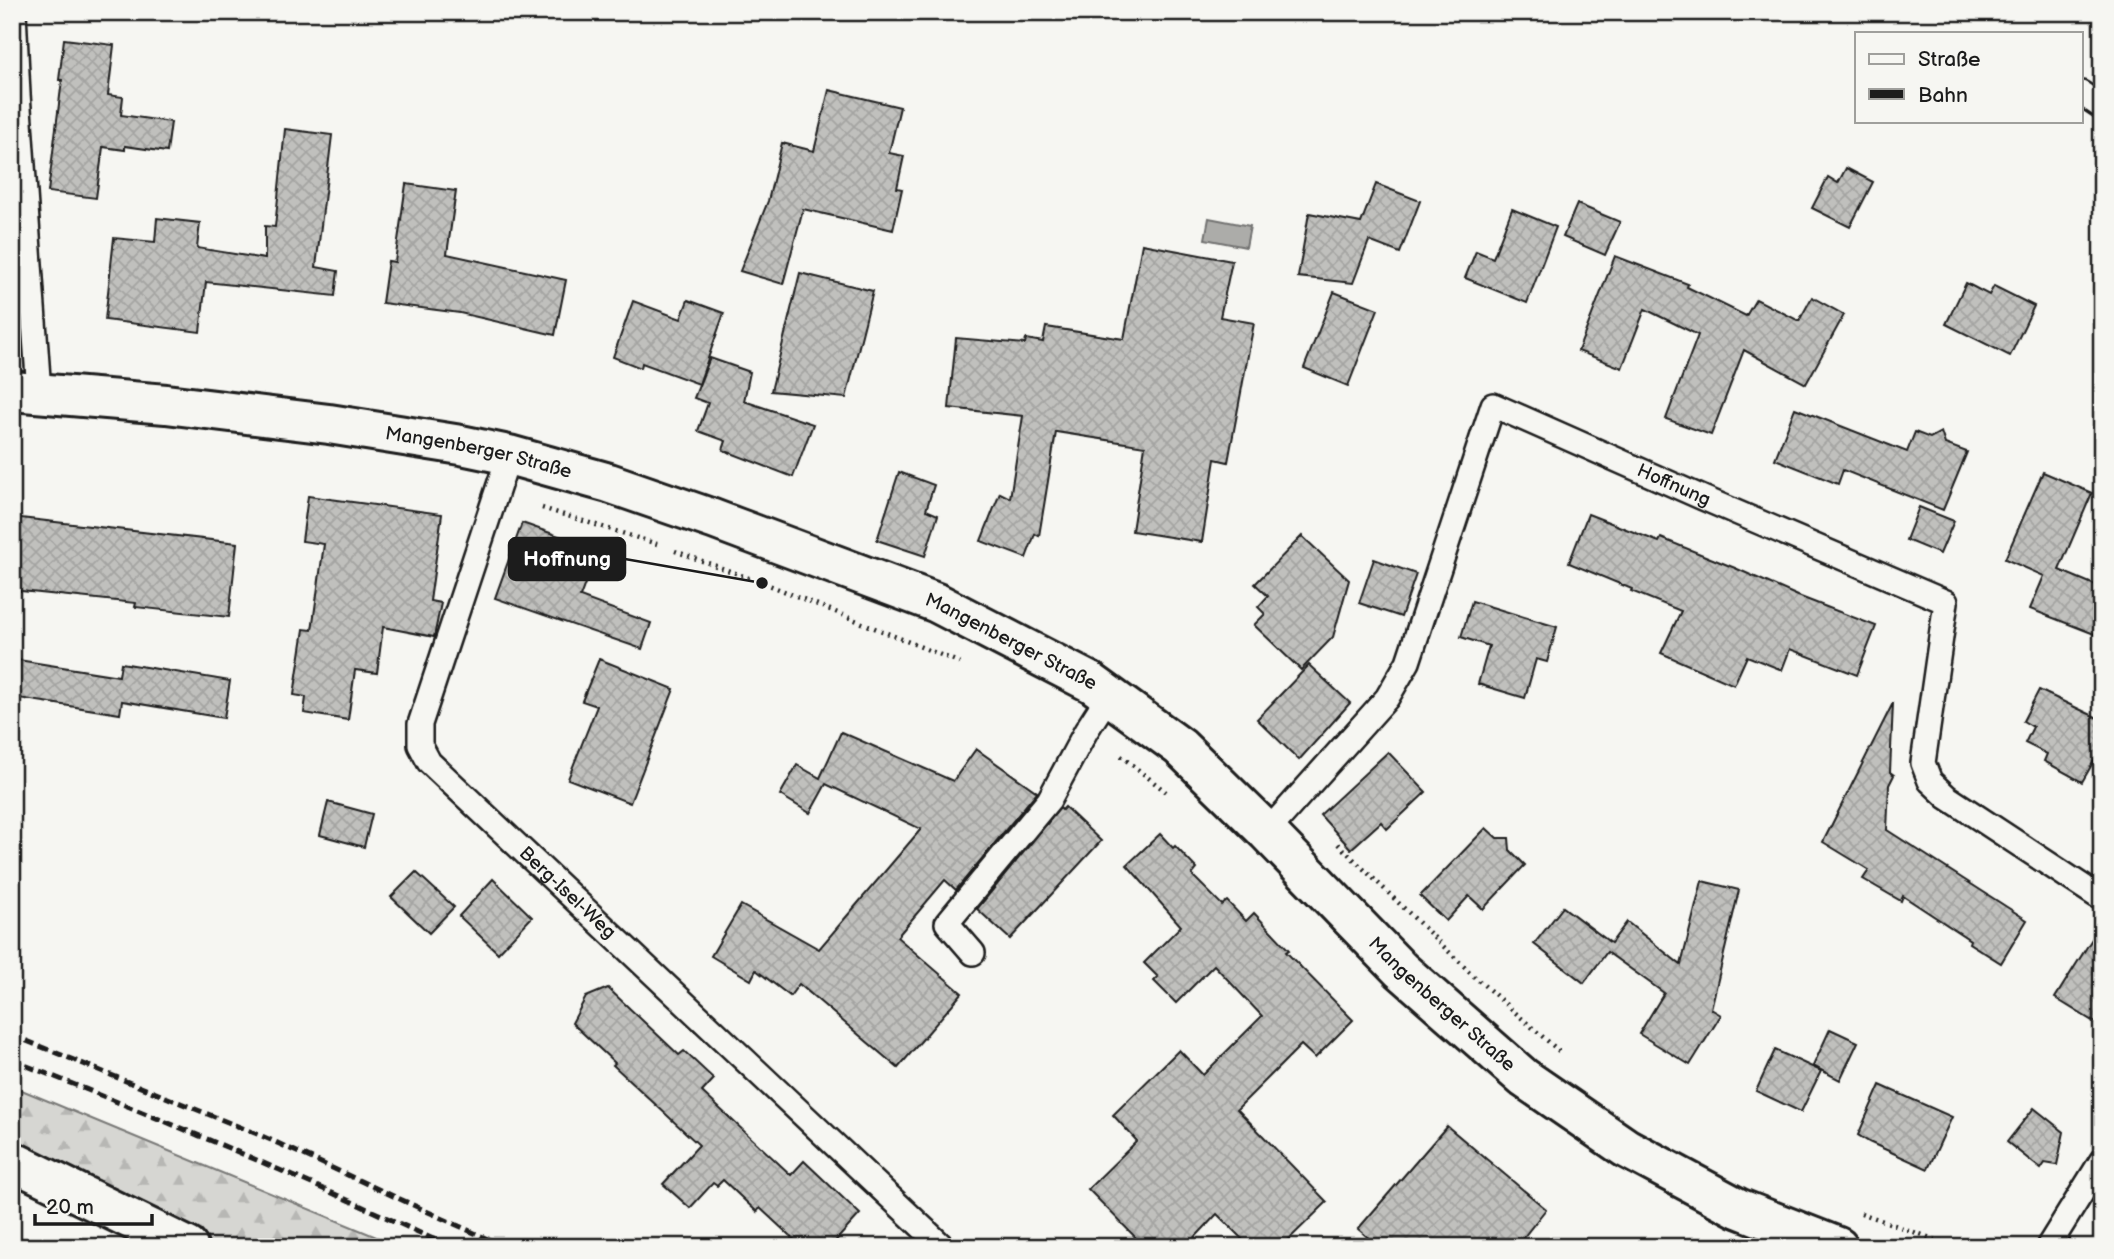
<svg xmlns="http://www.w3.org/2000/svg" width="2114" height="1259" viewBox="0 0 2114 1259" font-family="'Balsamiq Sans',sans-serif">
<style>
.forest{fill:url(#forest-firs);stroke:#797977;stroke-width:2}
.water{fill:#acaca9;stroke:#727271;stroke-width:2}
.building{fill:url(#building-cross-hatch);stroke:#1c1c1c;stroke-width:2}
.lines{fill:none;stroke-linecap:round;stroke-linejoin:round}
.service-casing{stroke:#1c1c1c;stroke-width:28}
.minor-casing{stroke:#1c1c1c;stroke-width:44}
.secondary-casing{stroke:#1c1c1c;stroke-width:44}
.path{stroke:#1c1c1c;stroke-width:4.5;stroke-dasharray:2 5;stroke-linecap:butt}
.service{stroke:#f6f6f2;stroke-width:23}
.minor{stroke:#f6f6f2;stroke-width:38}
.secondary{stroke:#f6f6f2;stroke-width:38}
.rail{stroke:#1c1c1c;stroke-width:5;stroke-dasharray:10 5;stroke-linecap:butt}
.labels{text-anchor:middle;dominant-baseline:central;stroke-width:5;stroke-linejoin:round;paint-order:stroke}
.street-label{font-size:19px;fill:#1c1c1c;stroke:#f6f6f2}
.leader{fill:none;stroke:#1c1c1c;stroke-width:2.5}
.callout-dot{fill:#1c1c1c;stroke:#f6f6f2;stroke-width:2.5}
.callout{fill:#1c1c1c;stroke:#1c1c1c;stroke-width:2.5}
.callout-label{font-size:21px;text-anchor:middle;font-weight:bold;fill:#fff}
</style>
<defs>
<pattern id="forest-firs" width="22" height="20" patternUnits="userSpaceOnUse" patternTransform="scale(1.75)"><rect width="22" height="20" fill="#d6d6d2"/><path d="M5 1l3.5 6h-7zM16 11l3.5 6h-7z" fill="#b7b7b4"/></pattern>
<pattern id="building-cross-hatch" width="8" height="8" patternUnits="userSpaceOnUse" patternTransform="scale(1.75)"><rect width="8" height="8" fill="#c0c0bd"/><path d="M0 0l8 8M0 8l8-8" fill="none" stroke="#a4a4a2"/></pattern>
</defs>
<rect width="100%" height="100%" fill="#f6f6f2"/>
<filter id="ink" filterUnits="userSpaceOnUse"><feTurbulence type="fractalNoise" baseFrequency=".0143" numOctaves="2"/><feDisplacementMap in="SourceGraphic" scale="14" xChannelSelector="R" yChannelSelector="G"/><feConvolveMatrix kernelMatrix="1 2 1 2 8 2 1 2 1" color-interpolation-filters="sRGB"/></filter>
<g filter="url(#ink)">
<!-- forest -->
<path class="forest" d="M12,1086L374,1236L396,1247H214L12,1151Z"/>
<!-- water -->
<path class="water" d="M1209,218L1250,226L1246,247L1205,239Z"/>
<!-- building -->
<g class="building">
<path d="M64,39L114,45L108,95L123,97L121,115L171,122L167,152L125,146V150L103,147L96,198L48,192L62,80H59Z"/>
<path d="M829,90L900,107L889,153L904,156L897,188L902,189L893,230L803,209L783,284L740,271L768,201L782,143L814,151Z"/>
<path d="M285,129L332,135L316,267L338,271L335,296L206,282L200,332L105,320L114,238L155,242L157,218L200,223L197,248L265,259V226L275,227Z"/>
<path d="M1846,168L1873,182L1850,227L1812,208L1828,177L1838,183Z"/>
<path d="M406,184L456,191L447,254L566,280L555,335L460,313L382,303L388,261L395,262Z"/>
<path d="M1376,184L1420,201L1400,253L1369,241L1353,283L1298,277L1309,213L1361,223Z"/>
<path d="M1577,204L1620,222L1605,255L1563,237Z"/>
<path d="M1512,209L1556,227L1527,303L1465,278L1476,251L1493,258Z"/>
<path d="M1142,244L1232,261L1220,317L1254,323L1228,462L1215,459L1202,542L1132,531L1145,446L1056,432L1039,536L1035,534L1026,558L981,541L1000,493L1010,498L1023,416L949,408L956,338L1025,344L1026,339L1043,342L1046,327L1124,339Z"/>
<path d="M1615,256L1688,284L1687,287L1746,316L1756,299L1799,321L1812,297L1844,315L1806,384L1744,350L1711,435L1666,419L1698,335L1645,309L1622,368L1578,351Z"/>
<path d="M800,273L873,291L846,398L771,391Z"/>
<path d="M1966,283L1989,295L1994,286L2034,306L2010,356L1946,324Z"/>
<path d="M1334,292L1378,309L1348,386L1304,368Z"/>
<path d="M688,300L724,313L699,384L642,363L641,368L613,357L633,301L681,319Z"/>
<path d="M710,358L750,372L744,401L813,424L793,477L723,450L726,441L698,431L708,403L694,398Z"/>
<path d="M1795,408L1907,452L1915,432L1930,438L1941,432L1945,444L1967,452L1943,510L1843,470L1838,484L1775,459Z"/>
<path d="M899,472L934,485L926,510L938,515L925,556L877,540Z"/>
<path d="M2043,472L2092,493L2059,570L2102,588V637L2030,609L2044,576L2005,559Z"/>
<path d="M308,496L442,514L430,601L441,603L434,637L383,627L377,673L355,670L348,720L304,713L306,697L294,695L304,629L312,630L324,544L302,541Z"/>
<path d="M1919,507L1954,521L1940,554L1906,540Z"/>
<path d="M1588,514L1659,542L1661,538L1735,568L1798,596L1876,626L1857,675L1790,649L1782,670L1747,656L1734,685L1661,653L1681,611L1631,591L1632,589L1569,563Z"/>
<path d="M12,517L237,543L229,617L135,607L136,603L12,590Z"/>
<path d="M522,523L579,543L577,547L596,554L580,597L651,623L642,649L495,598Z"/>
<path d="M1302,536L1349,580L1333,637L1301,670L1254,625L1265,614L1258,607L1268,596L1255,584Z"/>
<path d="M1374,559L1416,574L1401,617L1359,603Z"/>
<path d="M1472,601L1557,627L1547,662L1536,659L1525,698L1478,684L1489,646L1461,637Z"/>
<path d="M12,659L119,676L121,663L230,681L224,718L122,701L120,714L12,697Z"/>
<path d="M599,659L674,689L630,803L568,779L597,706L582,701Z"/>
<path d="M1309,665L1350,703L1299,760L1257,719Z"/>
<path d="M2039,690L2102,720V747L2082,782L2044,761L2047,754L2025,743L2033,727L2023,721Z"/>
<path d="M1893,703L1890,772L1894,775L1889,785L1887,830L2027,920L2001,963L1969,943L1970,940L1903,896L1901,901L1863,879L1869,870L1823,842Z"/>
<path d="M841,732L953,781L976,749L1037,792L956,890L945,880L897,937L962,993L898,1068L799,984L790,996L756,970L751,980L711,956L741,905L819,949L921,829L826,784L810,813L780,795L797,765L820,778Z"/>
<path d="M1388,752L1426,792L1387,829L1381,822L1351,849L1320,815Z"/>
<path d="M328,802L372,814L364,847L320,835Z"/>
<path d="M1065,807L1101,841L1010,939L977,909L1060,808L1062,810Z"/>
<path d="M1486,828L1497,838H1509L1510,850L1525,865L1483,909L1469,896L1446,921L1420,896Z"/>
<path d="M1160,834L1173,848L1175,846L1197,869L1192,875L1222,905L1227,901L1246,921L1254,913L1289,950L1286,952L1353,1020L1315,1058L1301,1045L1237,1109L1327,1202L1281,1247H1250L1217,1214L1186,1247H1145L1088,1189L1137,1141L1113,1115L1179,1050L1203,1075L1262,1016L1214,965L1176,1003L1154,981L1158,977L1144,963L1181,926L1127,865Z"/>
<path d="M416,872L454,907L429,933L391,897Z"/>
<path d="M493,879L532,917L498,953L459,916Z"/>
<path d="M1702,881L1739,890L1711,1009L1721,1015L1690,1065L1639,1034L1664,993L1607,952L1584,983L1534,944L1563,907L1611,943L1627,922L1681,965Z"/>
<path d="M2102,923V1027L2055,998Z"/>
<path d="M608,988L679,1055L684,1051L714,1079L702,1092L791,1175L804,1161L860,1214L830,1247H802L760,1208L757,1212L723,1180L717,1186L713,1183L690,1208L663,1184L699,1145L613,1065L615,1063L572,1023L586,997Z"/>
<path d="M1830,1029L1858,1042L1840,1080L1813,1066Z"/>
<path d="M1775,1050L1821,1071L1801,1112L1756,1091Z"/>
<path d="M1880,1085L1952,1117L1928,1169L1869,1142L1858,1135Z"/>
<path d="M2034,1108L2064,1132L2057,1165L2045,1163L2041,1169L2007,1142Z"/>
<path d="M1447,1126L1546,1209L1516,1247H1379L1358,1229Z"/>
</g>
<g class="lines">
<defs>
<g id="service">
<path d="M14,12L18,94L39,392"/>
<path d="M2081,93L2102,107"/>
<path id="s1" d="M509,455L420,724V745L429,762L943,1247"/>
<path id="s2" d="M1267,832L1387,698L1408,662L1493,405L1703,498L1946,602L1923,763L1930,781L1947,797L2102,899"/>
<path d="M973,953L947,923L1049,800L1086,731L1109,695"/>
<path d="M2048,1247L2102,1160"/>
</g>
<path id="minor" d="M12,1161L188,1247"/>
<g id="secondary">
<path id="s3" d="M12,391L166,404L329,424L461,445L509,455L609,483L713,519L937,603L1092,683L1180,747L1267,832L1401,970L1524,1078L1626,1148L1738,1208L1838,1247"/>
</g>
</defs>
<!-- service casing -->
<use href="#service" class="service-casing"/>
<!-- minor casing -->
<use href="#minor" class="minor-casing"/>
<!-- secondary casing -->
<use href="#secondary" class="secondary-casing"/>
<!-- path -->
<g class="path">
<path d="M542,508L657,544"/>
<path d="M675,551L749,578"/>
<path d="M764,583L963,664"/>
<path d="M1121,756L1166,792"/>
<path d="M1338,844L1477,979L1559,1051"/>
<path d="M1861,1213L1956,1247"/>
</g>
<!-- service -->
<use href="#service" class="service"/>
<!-- minor -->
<use href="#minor" class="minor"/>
<!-- secondary -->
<use href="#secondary" class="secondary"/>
<!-- rail -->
<g class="rail">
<path d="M12,1035L262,1136L505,1247"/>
<path d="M12,1060C160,1118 306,1179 450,1247"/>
</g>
</g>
</g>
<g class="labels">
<!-- street labels -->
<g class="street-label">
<text stroke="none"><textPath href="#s3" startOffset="471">Mangenberger Straße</textPath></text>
<text stroke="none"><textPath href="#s2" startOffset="690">Hoffnung</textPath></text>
<text stroke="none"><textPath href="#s3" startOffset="1038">Mangenberger Straße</textPath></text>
<text stroke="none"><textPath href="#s1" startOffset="514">Berg-Isel-Weg</textPath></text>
<text stroke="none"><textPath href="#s3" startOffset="1605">Mangenberger Straße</textPath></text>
</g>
</g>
<!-- callouts -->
<path class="leader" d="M762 583L625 559"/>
<circle class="callout-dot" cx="762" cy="583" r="7"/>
<rect class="callout" x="509" y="538" width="116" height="42" rx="7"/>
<g class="callout-label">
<text x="567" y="566">Hoffnung</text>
</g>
<!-- margin -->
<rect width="2114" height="1259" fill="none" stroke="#f6f6f2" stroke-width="42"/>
<rect x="21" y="21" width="2072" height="1217" fill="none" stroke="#1c1c1c" stroke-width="2.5" filter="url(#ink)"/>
<!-- legend -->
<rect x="1855" y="32" width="228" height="91" fill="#f6f6f2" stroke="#9f9f9c" stroke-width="2"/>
<rect x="1869" y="54" width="35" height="10" fill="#f6f6f2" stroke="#9f9f9c" stroke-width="2"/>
<text x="1918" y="66" font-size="21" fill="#1c1c1c">Straße</text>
<rect x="1869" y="89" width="35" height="10" fill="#1c1c1c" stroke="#9f9f9c" stroke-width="2"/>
<text x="1918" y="102" font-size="21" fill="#1c1c1c">Bahn</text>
<!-- scale -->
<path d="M35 1214v10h117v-10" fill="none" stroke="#1c1c1c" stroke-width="3.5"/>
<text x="46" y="1214" font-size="21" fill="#1c1c1c" stroke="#f6f6f2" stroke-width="5" paint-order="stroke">20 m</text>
</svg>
